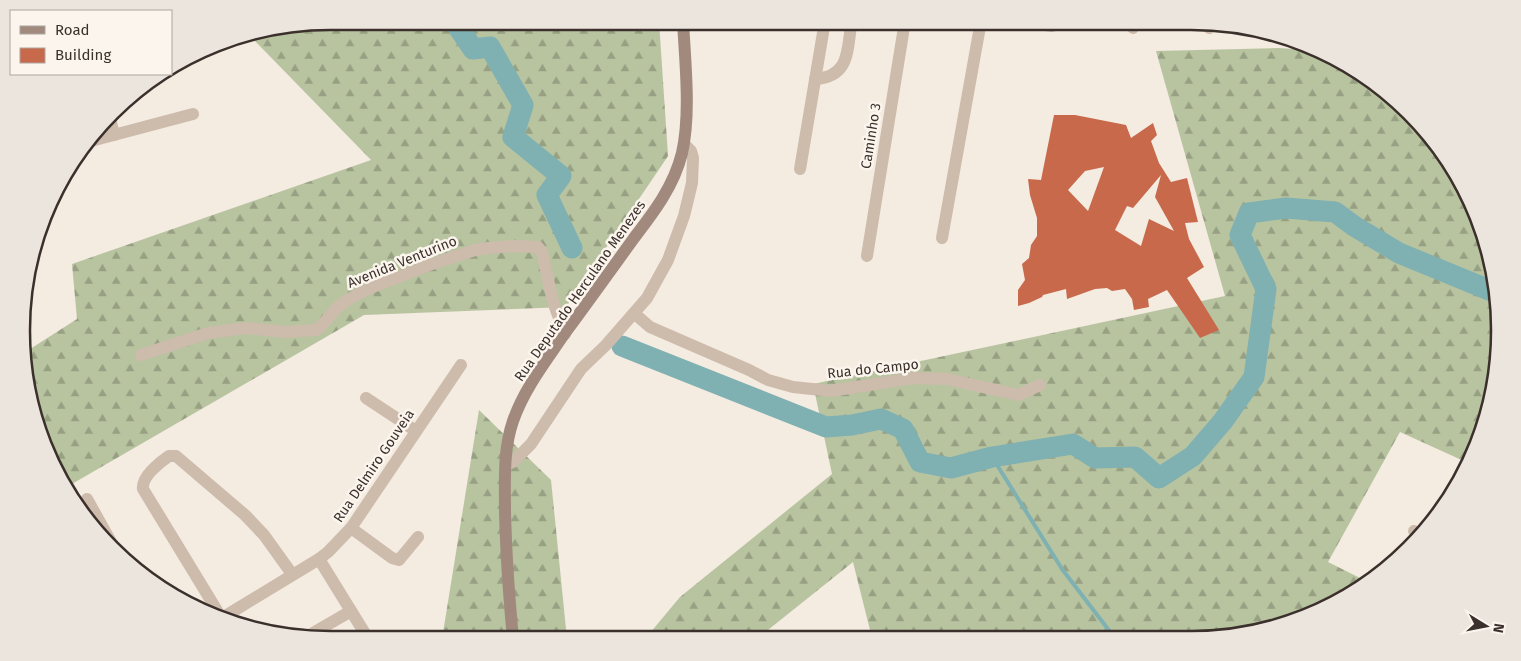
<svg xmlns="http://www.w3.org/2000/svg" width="1521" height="661" viewBox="0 0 1521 661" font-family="'Fira Sans',sans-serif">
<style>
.forest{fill:url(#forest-firs)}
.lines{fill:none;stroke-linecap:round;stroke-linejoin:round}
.stream{stroke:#7fb0b2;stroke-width:4}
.river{stroke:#7fb0b2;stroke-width:21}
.building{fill:#c8694b;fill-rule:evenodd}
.minor{stroke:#cdbbac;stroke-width:12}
.tertiary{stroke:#cdbbac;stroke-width:12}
.secondary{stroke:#a18a7d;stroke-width:12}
.labels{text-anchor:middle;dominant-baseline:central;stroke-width:5;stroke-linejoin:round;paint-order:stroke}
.street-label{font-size:14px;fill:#3b302b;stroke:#fbf5ee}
.rim{fill:none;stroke:#3b302b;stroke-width:2.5}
</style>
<defs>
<pattern id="forest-firs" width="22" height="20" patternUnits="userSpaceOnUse" patternTransform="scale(1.25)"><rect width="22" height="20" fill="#b8c4a0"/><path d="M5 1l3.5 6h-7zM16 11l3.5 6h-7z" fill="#97a083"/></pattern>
</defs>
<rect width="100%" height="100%" fill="#f4ebe1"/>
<!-- forest -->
<g class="forest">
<path d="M331,21H659L668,156L566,307L364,315L65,488L63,485L27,391V351L77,319L72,264L371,160L249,35Z"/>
<path d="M1278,48L1311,50L1395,98L1468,194L1499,311L1483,430L1466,462L1400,432L1328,562L1368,582L1309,616L1231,637L872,638L853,562L758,638L645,639L680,597L832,474L813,384L1225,296L1156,51Z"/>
<path d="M479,410L551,480L567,639H442Z"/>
</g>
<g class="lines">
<!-- stream -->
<path class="stream" d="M992,457L1062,569L1114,637"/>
<!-- river -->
<g class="river">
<path d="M454,21L473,49L490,47L523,105L513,137L561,176L547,195L572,248"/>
<path d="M622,346L826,427L852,425L881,419L903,429L920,462L951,468L992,457L1073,444L1095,458L1135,457L1159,478L1193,456L1223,421L1254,377L1266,289L1240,235L1249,213L1286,208L1335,212L1354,226L1399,253L1494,292"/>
</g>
</g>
<!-- building -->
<path class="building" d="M1054,115H1075L1126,125L1131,138L1153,123L1157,135L1151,141L1159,163L1171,182L1187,178L1198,222L1185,223L1189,239L1204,267L1187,278L1219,330L1200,338L1167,290L1148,299L1149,307L1134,310L1132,299L1125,289L1112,291L1107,288L1095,289L1067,299L1066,289L1043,295L1042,297L1029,303L1018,306V290L1025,280L1022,264L1029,258L1031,245L1037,236V218L1030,195L1028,179L1041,180ZM1104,167L1088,211L1068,190L1085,171ZM1161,175L1155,197L1174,231L1149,219L1141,246L1115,230L1127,206L1133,208Z"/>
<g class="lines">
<!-- minor -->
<g class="minor">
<path d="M1018,21L1052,26L1056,21"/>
<path d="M1133,28L1134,21"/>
<path d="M1209,28L1210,24"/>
<path d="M815,79C849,77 847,52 851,26V21"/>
<path d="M110,118L114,135"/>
<path d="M91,141L193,114"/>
<path d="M800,169L825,21"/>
<path d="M942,238L981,21"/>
<path d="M867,256L905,21"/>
<path d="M635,314L650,327L749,370L768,380L793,387L831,391L913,378L947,379L1018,395L1040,385"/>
<path d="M141,355L208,333L245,328L286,332L316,330L320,327L338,307L347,300L368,289L432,264L475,250L488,248L514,246L538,247L542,252L553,302L565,334"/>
<path d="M366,398L416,431"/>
<path d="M505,465L513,462L531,444L581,369L606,345L647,298L668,260L684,216L692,183L693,158L691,151L684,144"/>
<path d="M87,499L116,551"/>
<path d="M351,528L392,558L399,560L418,537"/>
<path d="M319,559L369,640"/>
<path d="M221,617L143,489C141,477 160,462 169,456H176L245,515L264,535L292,574"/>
<path d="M222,618L319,559L328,552L351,528L461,365"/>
<path d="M308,636L351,611"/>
</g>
<!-- tertiary -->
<path class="tertiary" d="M1414,531L1420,535"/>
<!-- secondary -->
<path class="secondary" d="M513,639C509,596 506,554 505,511C505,480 503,450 513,421C524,389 546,361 565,333C588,302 611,270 634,238C654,212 674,186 682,153C691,113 685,62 683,21"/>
</g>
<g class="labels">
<!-- street labels -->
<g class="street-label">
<text transform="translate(871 136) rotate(-81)">Caminho 3</text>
<text transform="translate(402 262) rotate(-22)">Avenida Venturino</text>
<text transform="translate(580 291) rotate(-55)">Rua Deputado Herculano Menezes</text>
<text transform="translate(873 369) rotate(-6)">Rua do Campo</text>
<text transform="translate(374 466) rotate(-56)">Rua Delmiro Gouveia</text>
</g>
</g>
<!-- crop -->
<path d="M0 0H1521V661H0ZM330 30H1191A300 300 0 0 1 1491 330V331A300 300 0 0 1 1191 631H330A300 300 0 0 1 30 331V330A300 300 0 0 1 330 30Z" fill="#ece5de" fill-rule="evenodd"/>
<path class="rim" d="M330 30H1191A300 300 0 0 1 1491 330V331A300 300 0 0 1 1191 631H330A300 300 0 0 1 30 331V330A300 300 0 0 1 330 30Z"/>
<!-- legend -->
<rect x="10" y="10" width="162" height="65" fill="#fbf5ee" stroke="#aea6a0"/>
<rect x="20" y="26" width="25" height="8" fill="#a18a7d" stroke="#aea6a0"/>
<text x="55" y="35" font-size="15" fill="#3b302b">Road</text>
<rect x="20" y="48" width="25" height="15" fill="#c8694b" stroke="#aea6a0"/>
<text x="55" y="60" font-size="15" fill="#3b302b">Building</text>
<!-- north arrow -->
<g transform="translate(1486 626) rotate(100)" stroke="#fbf5ee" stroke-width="4" paint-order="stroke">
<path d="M0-4L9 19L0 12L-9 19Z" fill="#3b302b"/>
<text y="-8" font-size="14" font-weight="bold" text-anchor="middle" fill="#3b302b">N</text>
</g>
</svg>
